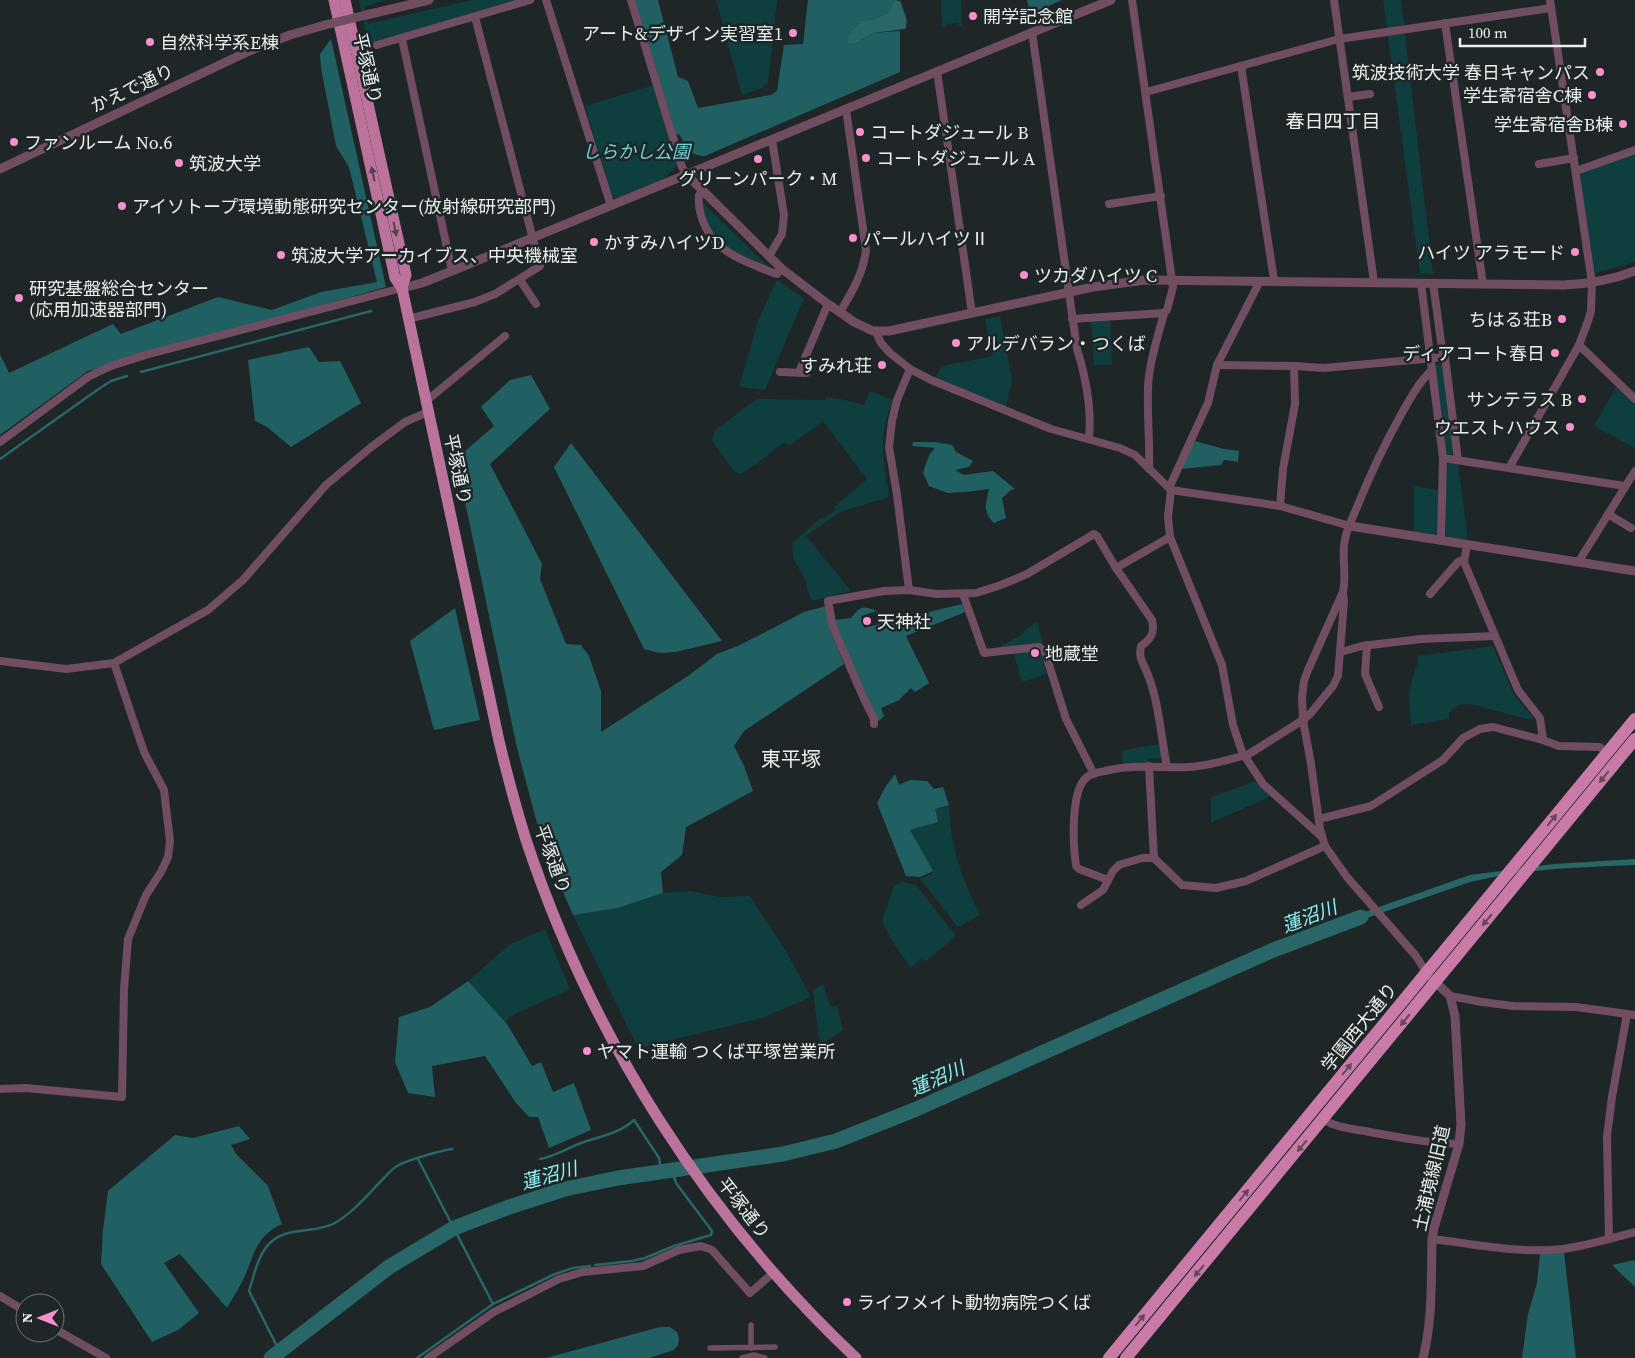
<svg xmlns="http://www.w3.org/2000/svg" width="1635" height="1358" viewBox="0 0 1635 1358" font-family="'Source Serif 4','Noto Sans JP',serif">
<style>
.green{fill:#0f3e3f}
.forest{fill:#216062}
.water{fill:#286668}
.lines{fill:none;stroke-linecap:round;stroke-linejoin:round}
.stream{stroke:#286668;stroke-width:2.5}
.river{stroke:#286668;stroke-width:15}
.pedestrian{stroke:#704d60;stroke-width:5.5}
.minor{stroke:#704d60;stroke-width:8}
.tertiary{stroke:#704d60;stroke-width:9}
.primary{stroke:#bb739b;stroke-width:11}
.trunk{stroke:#ca7aa7;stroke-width:12}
.tertiary-bridge{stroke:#704d60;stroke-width:9}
.oneway{fill:#564150}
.oneway2{fill:#63485a}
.poi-dot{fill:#f890cb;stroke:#1f2627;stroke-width:2}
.labels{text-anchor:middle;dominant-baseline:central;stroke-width:5;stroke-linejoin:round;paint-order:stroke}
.poi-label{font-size:18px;fill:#e9eeee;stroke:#1f2627;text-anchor:start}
.street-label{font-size:18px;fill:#e9eeee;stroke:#1f2627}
.park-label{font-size:18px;font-style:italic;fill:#71d3d6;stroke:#1f2627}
.neighbourhood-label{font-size:19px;fill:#e9eeee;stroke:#1f2627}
.water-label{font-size:19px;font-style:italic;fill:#8ef1f4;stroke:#1f2627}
.quarter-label{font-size:20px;fill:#e9eeee;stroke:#1f2627}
</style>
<rect width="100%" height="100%" fill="#1f2627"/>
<!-- green -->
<g class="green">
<path d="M359,0H385L364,7L368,24L472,0H518L368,44Z"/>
<path d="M716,0H777L768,83L760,89L742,95Z"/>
<path d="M941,0H961L962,26H959L958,23L946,24V27H942Z"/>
<path d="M1383,0H1401L1433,274L1420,273Z"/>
<path d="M654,85L672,144L677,165L664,179L616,199L612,196L585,106Z"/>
<path d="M1632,154L1635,155V262L1595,273L1580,177L1583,172Z"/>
<path d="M700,200L773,271L731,252L716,239L702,215Z"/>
<path d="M777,280L804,298L765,390L739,387L758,321Z"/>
<path d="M1000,316L1012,380L1006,407L935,377L943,366L993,356L985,319Z"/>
<path d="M1110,319L1112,365H1094L1091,320Z"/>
<path d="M1437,364L1443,366L1453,451L1452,454L1450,455L1446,452L1435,366Z"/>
<path d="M1616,387L1635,405V448L1594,426Z"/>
<path d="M870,391L893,400C890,409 886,418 885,427C880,450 886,473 889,497L840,512L806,536L851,591L812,601L807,589L806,581L793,558L792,544L821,517L823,519L836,510L834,507L867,479L823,421L789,446L785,442L745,472L739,474L735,472L713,442L712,440L715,430L757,399L825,400L826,397L845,400L864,405Z"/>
<path d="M1450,463L1458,464L1468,540L1449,538L1446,534V466Z"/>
<path d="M1414,486L1438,490L1439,531L1434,535L1414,532Z"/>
<path d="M1037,621L1043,645L1035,644L1001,648V646L1018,637Z"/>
<path d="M1493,646L1514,695L1536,721L1470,704L1459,705L1449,712V719L1411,725L1409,694L1415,668L1418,667V656Z"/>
<path d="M1037,650L1041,654L1047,674L1022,682L1013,652Z"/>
<path d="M1158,744L1162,758L1148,759V763L1123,764L1121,751Z"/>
<path d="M1257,781L1271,796L1211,823V797Z"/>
<path d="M949,805C950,815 950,826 952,837C957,864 968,891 980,915L958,927L920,879L933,873L910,830L937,822L934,809Z"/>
<path d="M903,882L916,885L956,936L926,961L921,958L911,968L892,941L882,921L894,886Z"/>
<path d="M690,891L720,897L750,896L787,953L811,997L762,1018L638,1048L573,915L618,908L663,893Z"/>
<path d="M545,929L570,989L515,1014L505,1022L468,981L509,945Z"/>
<path d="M823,984L831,1007L837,1006L843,1030L824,1043L819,1039L813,990Z"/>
</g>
<!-- forest -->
<g class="forest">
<path d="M635,0H658L678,77L688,81L698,108L771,95L777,91L784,45L803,44L808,0H897L892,4L889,12L874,19L860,21L848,35V42L855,44L873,33L900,31V72L705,156C690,156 686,147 680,135L676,134Z"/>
<path d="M1027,0H1062L1030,14Z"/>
<path d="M331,39L386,287L88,371L0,435V354L9,373L113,324L121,334L218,297L272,310L321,292L377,282L349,167L336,146L321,68L320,54Z"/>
<path d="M309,347L319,362L340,361L361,403L291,447L267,427L255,421L248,360Z"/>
<path d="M531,375L550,409L490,464L542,564L540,579L566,644L581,645L589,656L601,691V732L688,676L717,654L740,645L804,612L826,606L831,632L844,664L744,731L734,746L744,766L753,791L686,827L682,855L661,872L663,893L618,908L573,915L554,871L537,823L517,748L456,459L494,426L481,407L510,380Z"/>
<path d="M1195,441L1224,449L1239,451L1238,462L1224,460L1221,465L1180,469Z"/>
<path d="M913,442H935L952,445L956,452L973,461L969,467L955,470L964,475L993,471L1015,489L1011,490L1002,498L1006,518L994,523C982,511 986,504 989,489L966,492L948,493L929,486L923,473L929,455L935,448L912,446Z"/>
<path d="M571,443L722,641L676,652L659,653L644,649L554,467Z"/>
<path d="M962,604L965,612L906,636L929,683L915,692L911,688L899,700L881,708L884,716L879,721L871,710L838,632L835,620L851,618C861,606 862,605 877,611L861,616L864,628Z"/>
<path d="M455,608L480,720L434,730L410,641Z"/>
<path d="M895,774L899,785L910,780L927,781L934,789L943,787L949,805L935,809L938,822L910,830L933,871L920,877L906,876L877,803L886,786Z"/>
<path d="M468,981L507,1024L532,1066L541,1062L553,1092L574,1083L591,1130L549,1148L538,1117H529L516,1103L485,1056L432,1066L435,1097L408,1093L395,1062L399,1017L430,1007Z"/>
<path d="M239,1126L250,1139L231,1145L236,1154L268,1186L282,1224C255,1236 254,1257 243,1280C238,1290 232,1299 227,1308L180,1254L164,1263L199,1313L178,1330L152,1342L101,1264L103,1230L108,1191L175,1135L193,1138Z"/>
<path d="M1564,1252L1576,1358H1522L1528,1314L1537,1283L1540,1254Z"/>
<path d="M1635,1260V1287L1612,1265Z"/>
<path d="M660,1327H670L677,1332L679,1338L678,1345L674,1350L649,1358H546Z"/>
</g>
<!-- water -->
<g class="water">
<path d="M897,0L901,2C903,12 910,20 905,29L873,33L855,44L848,43V35L860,21L874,19L889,12L892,4Z"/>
<path d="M1635,859V865C1582,867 1521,869 1470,882L1344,926L1342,920L1470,875L1554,864Z"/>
</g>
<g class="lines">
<!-- stream -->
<g class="stream">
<path d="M141,372L371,311"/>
<path d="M0,459L100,388L111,381L127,376"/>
<path d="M418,1159L493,1304"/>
<path d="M540,1159C556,1156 569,1147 584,1142C602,1136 620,1133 634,1120L659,1158L661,1171"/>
<path d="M595,1265L632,1261L645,1258L674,1246L711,1235L712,1231L676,1183L672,1171"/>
<path d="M283,1358L249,1291C254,1275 258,1254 271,1242C288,1226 315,1234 335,1223C354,1212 368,1194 383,1179C387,1175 392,1169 397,1166C407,1160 440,1151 452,1149"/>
<path d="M417,1358L493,1304L555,1274L573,1268L590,1266"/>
</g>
<!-- river -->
<path class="river" d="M271,1358L389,1267L454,1228L509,1207L565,1189L618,1178L783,1154L836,1141L914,1110L1271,951L1361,917"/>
<!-- pedestrian -->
<g class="pedestrian">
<path d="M751,1325V1348"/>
<path d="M710,1348L775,1347"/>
<path d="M742,1358L754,1355L765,1358"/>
</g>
<!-- minor -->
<g class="minor">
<path d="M546,0L611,206"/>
<path d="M631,0L682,167L687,175"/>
<path d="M1132,0L1173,287L1167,310L1164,313C1158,337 1149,362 1148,388C1147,415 1150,442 1149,469"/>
<path d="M1334,0L1374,282"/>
<path d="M1445,23L1483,284"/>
<path d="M1032,32L1077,349C1086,378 1092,407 1089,438"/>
<path d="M402,39L452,271"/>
<path d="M377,45L530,0"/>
<path d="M1241,66L1274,280"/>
<path d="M937,71L972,313"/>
<path d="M1146,92L1339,39L1551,8"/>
<path d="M1348,97L1370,94"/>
<path d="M1539,164L1574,158"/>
<path d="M1576,171L1635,150"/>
<path d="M703,191L699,195C697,216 709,241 728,252C741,261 757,266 771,272L777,274L782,269"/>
<path d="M1109,204L1161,196"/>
<path d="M769,256L782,234L784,215L772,140"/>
<path d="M520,280L536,304"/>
<path d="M1421,283L1443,458L1441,540"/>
<path d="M1433,283L1442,349L1445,357L1458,460"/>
<path d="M840,312C852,292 863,274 866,250L846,109"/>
<path d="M408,319L475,302L495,294L540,266L475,17"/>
<path d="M1072,319L1164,313"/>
<path d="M876,332L881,343L890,353L910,369L931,380L1051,429L1120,448L1135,455L1171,490L1280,506L1350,526"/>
<path d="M1579,345L1635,399"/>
<path d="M1217,365L1294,366L1324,368L1445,357"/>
<path d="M780,372L806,373"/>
<path d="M799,372L828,304"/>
<path d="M425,402L505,336"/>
<path d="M0,442L88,377L111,366L149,354L402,288"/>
<path d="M1443,458L1625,486"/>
<path d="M1509,468L1579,345L1588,321L1591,311L1592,283L1550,0"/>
<path d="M1169,488L1208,403L1217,365L1260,281"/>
<path d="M1171,490L1168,517L1170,537L1222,665L1233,725L1242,752L1263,784L1321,836"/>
<path d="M1280,506L1283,469L1295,404L1294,366"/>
<path d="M1608,514L1631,528"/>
<path d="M1467,545L1464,562L1518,690L1540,718L1543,740"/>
<path d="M1579,561L1635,471"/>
<path d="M1116,568L1170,537"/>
<path d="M909,590L897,495L889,447L892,421L897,400L910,369"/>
<path d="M963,594L984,653L1039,647L1045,652L1066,719L1094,774"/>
<path d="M1430,594L1458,562L1464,559"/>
<path d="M1367,645L1365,674L1379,707"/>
<path d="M1341,652L1362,646L1421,639L1495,636"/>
<path d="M0,661L66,669L114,663L208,610L243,580L326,485L370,448L405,422L428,412"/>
<path d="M874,724V719L863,697L833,627L828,601L884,591L909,590L937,594L976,593L1001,585L1027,574L1094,534L1097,536L1116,568L1152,620C1155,633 1151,639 1141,646C1138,660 1144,663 1148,675C1159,703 1161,737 1167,767"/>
<path d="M1149,766L1154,858L1182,885L1216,888L1246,881L1325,846"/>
<path d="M1319,819L1371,806L1443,760L1463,738L1480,729L1493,727L1543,740L1559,746L1599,747L1608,752"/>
<path d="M1108,880L1079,869L1076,866C1073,847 1070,790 1087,777C1092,773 1099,772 1105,771C1133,764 1161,768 1189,767C1206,766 1232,759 1249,754L1303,720L1310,714L1333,686L1338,676L1344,602L1343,594"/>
<path d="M1081,905L1103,890L1113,871L1119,865L1142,858H1154"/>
<path d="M1426,972L1416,956L1347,877L1325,846L1320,829L1311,764L1303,720L1302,697L1304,681L1308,670L1343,592C1347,575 1341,557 1345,539C1347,528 1353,517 1357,507C1370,475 1385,443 1402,413C1411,397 1419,382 1432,370"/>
<path d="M1450,996L1482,1002L1513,1006L1576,1007L1635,1015"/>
<path d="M0,1089L26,1088L122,1097L124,990L128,939L146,895L161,872L168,857L170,841L164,790L144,752L114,663"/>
<path d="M1324,1120C1335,1127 1352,1129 1365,1131C1396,1137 1427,1143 1459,1144"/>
<path d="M1432,1239C1475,1244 1520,1254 1563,1249C1587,1246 1612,1238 1635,1232"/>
<path d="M1609,1239L1607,1136L1612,1097L1627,1014"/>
<path d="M0,1296L25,1311"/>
<path d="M55,1329L106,1358"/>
<path d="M428,1358L494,1312L559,1279L583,1272L643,1266L679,1250L701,1246L712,1250L750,1293L773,1273"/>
</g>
<!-- tertiary -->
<g class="tertiary">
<path d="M366,15L429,0"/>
<path d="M0,169L247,52L290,35L325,25"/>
<path d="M687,175L782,269L828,304L854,322L873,331H889L1093,287L1145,280L1564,285C1589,284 1612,280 1635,271"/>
<path d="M402,288L422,283L452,271L1111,0"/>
<path d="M1350,526L1635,571"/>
<path d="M1423,1358C1433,1319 1431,1278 1432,1239L1434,1228L1459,1144L1461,1124L1455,1016L1450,996L1432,979"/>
</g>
<!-- primary -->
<g class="primary">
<path d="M334,0L395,278L402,288L499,741C507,774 516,808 526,840C591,1036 705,1216 856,1358"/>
<path d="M345,0L406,275L402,288"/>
</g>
<!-- trunk -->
<g class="trunk">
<path d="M1109,1358L1635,719"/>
<path d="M1126,1358L1635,739"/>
</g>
<!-- tertiary-bridge -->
<path class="tertiary-bridge" d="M325,25L366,15"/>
</g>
<!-- one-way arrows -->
<defs><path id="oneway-solid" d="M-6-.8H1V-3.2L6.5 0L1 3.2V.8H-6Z" transform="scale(1.25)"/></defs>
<g class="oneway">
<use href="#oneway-solid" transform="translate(373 174) rotate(-102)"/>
<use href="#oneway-solid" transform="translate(395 229) rotate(78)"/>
</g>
<g class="oneway2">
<use href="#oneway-solid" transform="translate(1604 777) rotate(129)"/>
<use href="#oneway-solid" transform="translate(1552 820) rotate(-51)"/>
<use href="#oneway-solid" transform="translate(1487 920) rotate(130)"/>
<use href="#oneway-solid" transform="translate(1405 1020) rotate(129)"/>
<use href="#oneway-solid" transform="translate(1347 1069) rotate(-51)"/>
<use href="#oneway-solid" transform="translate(1302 1146) rotate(130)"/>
<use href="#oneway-solid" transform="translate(1244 1195) rotate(-51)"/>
<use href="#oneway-solid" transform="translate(1199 1271) rotate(130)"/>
<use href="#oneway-solid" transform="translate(1140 1320) rotate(-51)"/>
</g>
<!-- markers -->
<g class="poi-dot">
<circle cx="973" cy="16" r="5"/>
<circle cx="793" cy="33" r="5"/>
<circle cx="150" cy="42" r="5"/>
<circle cx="1600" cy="72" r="5"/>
<circle cx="1592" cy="95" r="5"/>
<circle cx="1623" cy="124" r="5"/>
<circle cx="860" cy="132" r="5"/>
<circle cx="14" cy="142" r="5"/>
<circle cx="866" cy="158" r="5"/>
<circle cx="758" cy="159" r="5"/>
<circle cx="179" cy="163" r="5"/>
<circle cx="122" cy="206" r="5"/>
<circle cx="853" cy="238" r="5"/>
<circle cx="594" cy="242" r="5"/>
<circle cx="1575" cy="252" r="5"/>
<circle cx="281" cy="255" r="5"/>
<circle cx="1024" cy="275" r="5"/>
<circle cx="19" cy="298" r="5"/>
<circle cx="1562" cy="319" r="5"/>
<circle cx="956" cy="343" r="5"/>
<circle cx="1555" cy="353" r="5"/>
<circle cx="882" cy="365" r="5"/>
<circle cx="1582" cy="399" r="5"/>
<circle cx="1570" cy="427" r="5"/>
<circle cx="867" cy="621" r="5"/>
<circle cx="1035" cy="653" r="5"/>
<circle cx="587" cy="1051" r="5"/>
<circle cx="847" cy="1302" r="5"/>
</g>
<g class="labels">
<!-- poi labels -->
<g class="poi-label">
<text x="983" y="16">開学記念館</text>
<text x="783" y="33" text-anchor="end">アート&amp;デザイン実習室1</text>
<text x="160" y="42">自然科学系E棟</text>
<text x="1590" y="72" text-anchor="end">筑波技術大学 春日キャンパス</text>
<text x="1582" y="95" text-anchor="end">学生寄宿舎C棟</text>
<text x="1613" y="124" text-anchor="end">学生寄宿舎B棟</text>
<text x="870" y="132">コートダジュール B</text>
<text x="24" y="142">ファンルーム No.6</text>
<text x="876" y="158">コートダジュール A</text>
<text x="189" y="163">筑波大学</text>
<text x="758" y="178" text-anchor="middle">グリーンパーク・M</text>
<text x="132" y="206">アイソトープ環境動態研究センター(放射線研究部門)</text>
<text x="863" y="238">パールハイツⅡ</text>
<text x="604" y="242">かすみハイツD</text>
<text x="1565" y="252" text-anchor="end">ハイツ アラモード</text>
<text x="291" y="255">筑波大学アーカイブス、中央機械室</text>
<text x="1034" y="275">ツカダハイツ C</text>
<text x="29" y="288">研究基盤総合センター<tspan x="29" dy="21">(応用加速器部門)</tspan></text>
<text x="1552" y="319" text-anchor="end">ちはる荘B</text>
<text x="966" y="343">アルデバラン・つくば</text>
<text x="1545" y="353" text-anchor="end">ディアコート春日</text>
<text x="872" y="365" text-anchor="end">すみれ荘</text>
<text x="1572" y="399" text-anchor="end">サンテラス B</text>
<text x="1560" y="427" text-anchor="end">ウエストハウス</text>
<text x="877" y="621">天神社</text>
<text x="1045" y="653">地蔵堂</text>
<text x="597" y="1051">ヤマト運輸 つくば平塚営業所</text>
<text x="857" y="1302">ライフメイト動物病院つくば</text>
</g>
<!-- street labels -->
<g class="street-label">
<text transform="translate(368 68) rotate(77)">平塚通り</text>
<text transform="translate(132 88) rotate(-25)">かえで通り</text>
<text transform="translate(458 469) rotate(78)">平塚通り</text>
<text transform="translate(553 859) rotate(70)">平塚通り</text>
<text transform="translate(1359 1027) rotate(-51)">学園西大通り</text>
<text transform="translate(1431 1178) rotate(-77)">土浦境線旧道</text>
<text transform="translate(744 1208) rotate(52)">平塚通り</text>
</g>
<!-- park labels -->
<g class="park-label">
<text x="636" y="151">しらかし公園</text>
</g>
<!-- neighbourhood labels -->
<g class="neighbourhood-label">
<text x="1333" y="121">春日四丁目</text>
</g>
<!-- water labels -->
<g class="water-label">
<text transform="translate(1309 916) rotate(-21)">蓮沼川</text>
<text transform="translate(937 1078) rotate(-24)">蓮沼川</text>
<text transform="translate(549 1175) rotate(-15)">蓮沼川</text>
</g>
<!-- quarter labels -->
<g class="quarter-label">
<text x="791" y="759">東平塚</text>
</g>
</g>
<!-- north arrow -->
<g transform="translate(40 1318) rotate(270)"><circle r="24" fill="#1f2627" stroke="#707677"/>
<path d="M0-4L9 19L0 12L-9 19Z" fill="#f890cb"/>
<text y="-8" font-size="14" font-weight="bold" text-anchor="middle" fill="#e9eeee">N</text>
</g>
<!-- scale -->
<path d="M1460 38v8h125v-8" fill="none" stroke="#e9eeee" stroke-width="2.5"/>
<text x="1468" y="38" font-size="15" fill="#e9eeee" stroke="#1f2627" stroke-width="4" paint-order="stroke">100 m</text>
</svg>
